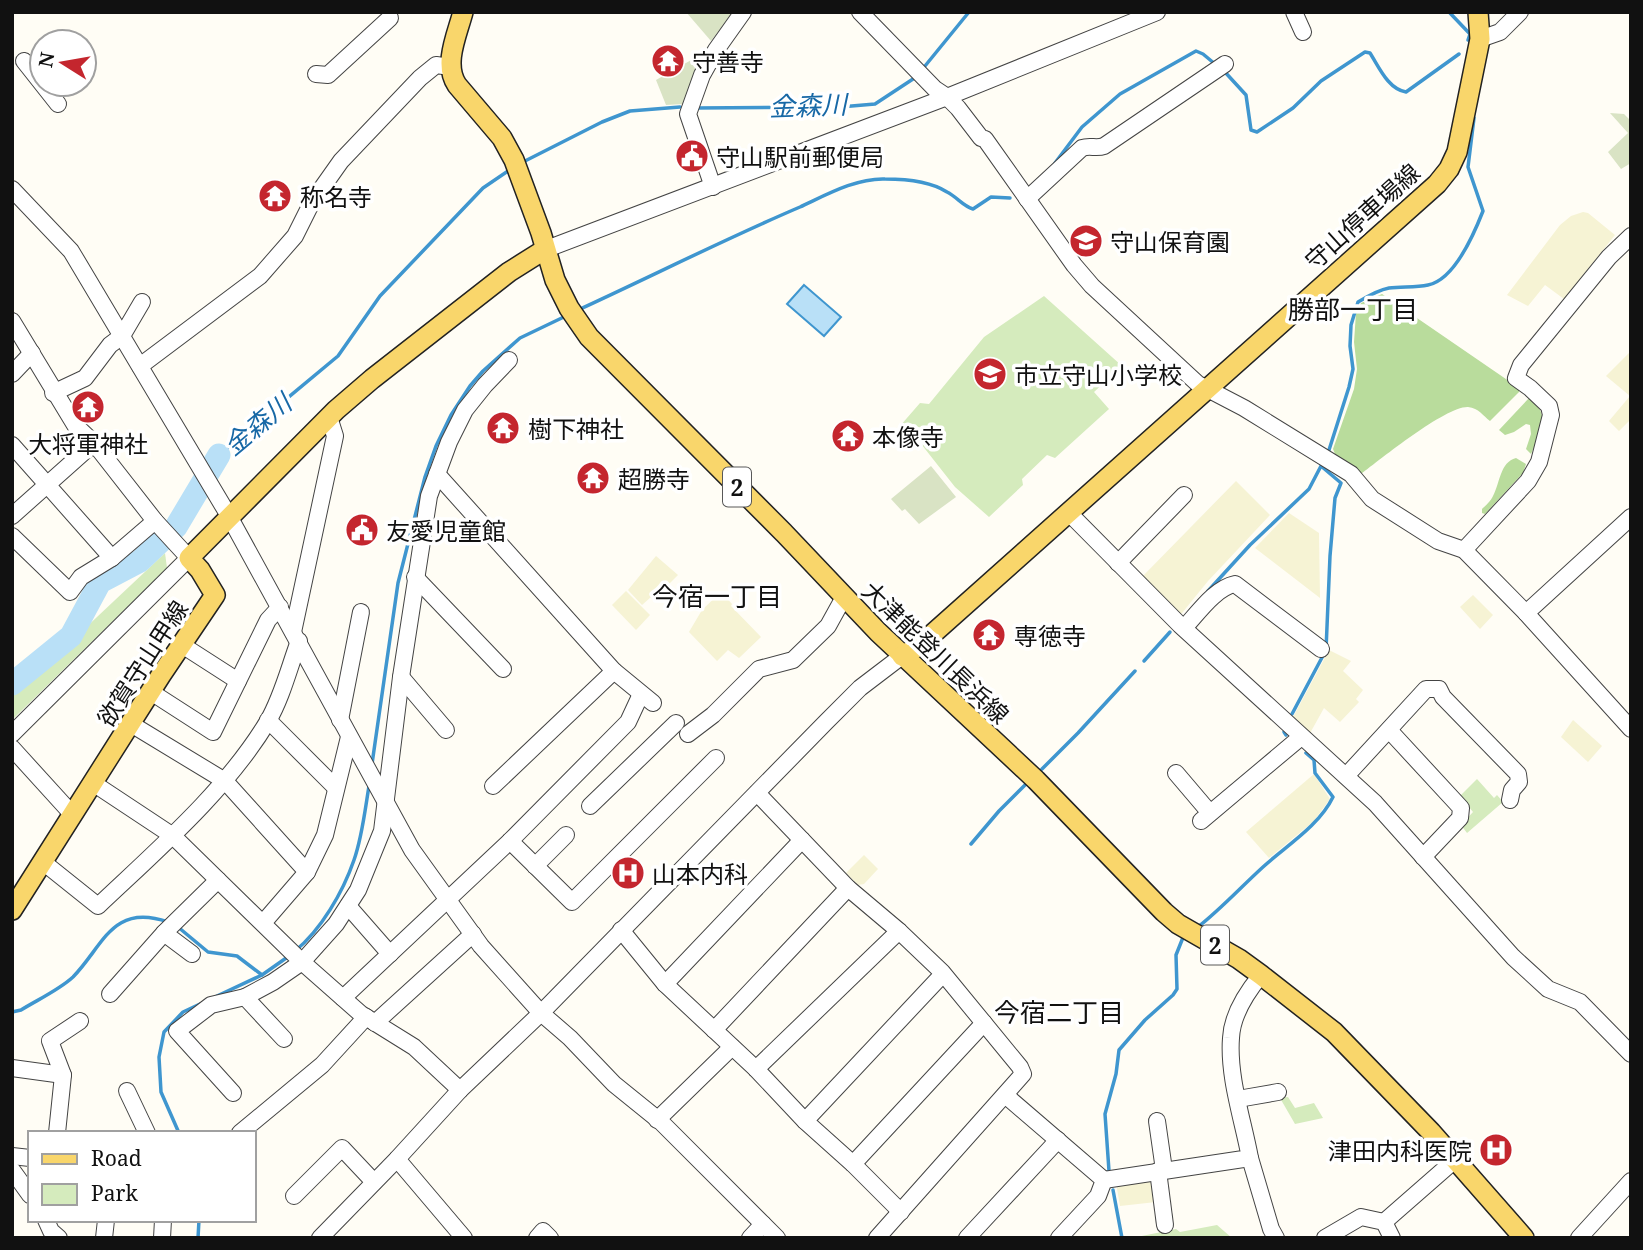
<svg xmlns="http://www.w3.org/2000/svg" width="1643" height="1250" viewBox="0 0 1643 1250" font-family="'Noto Serif','Noto Sans JP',serif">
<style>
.farmland{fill:#f6f3d4}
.green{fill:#d5ebbd}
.forest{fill:#b9dc9c}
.cemetery{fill:#d9e3c4}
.water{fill:#b9e0f7;stroke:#3f96cf;stroke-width:2}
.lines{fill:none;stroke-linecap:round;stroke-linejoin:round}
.stream{stroke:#3f96cf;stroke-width:3.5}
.river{stroke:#b9e0f7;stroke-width:23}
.minor-casing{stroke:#444;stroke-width:18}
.major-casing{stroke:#222;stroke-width:22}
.minor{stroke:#fff;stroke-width:16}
.major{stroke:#f9d66b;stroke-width:19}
.labels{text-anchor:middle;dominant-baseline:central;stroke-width:7;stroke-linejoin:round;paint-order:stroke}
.shield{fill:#fff;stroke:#585858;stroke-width:2}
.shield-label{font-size:23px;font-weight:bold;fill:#111}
.poi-label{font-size:24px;fill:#111;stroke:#fff;text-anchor:start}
.street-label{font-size:24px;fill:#111;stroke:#fff}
.water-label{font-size:26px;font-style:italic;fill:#1768a6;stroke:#fff}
.neighbourhood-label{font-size:26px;fill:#111;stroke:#fff}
</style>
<rect width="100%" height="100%" fill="#fffdf5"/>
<!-- farmland -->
<g class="farmland">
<path d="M1583,212L1588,213L1615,235L1564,299L1545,285L1528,306L1507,295L1560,225L1571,216Z"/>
<path d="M1631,351V419L1619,431L1609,421L1630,396L1606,376Z"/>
<path d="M1236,481L1270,515L1208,581L1182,613L1179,614L1142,577Z"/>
<path d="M1289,513L1319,533L1320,598L1255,548Z"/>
<path d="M656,556L678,575L654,599L651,597L642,605L628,590Z"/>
<path d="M626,591L650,615L636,630L612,605Z"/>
<path d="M721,592L732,604L731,606L761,637L739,658L728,650L717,661L689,632L702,610Z"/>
<path d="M1473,595L1493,615L1480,629L1460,607Z"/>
<path d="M1329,650L1351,661L1343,671L1363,690L1356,699L1359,702L1340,722L1324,708L1309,735L1292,719Z"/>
<path d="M1573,720L1602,746L1588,762L1561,737Z"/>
<path d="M1314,774L1330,799L1314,821L1269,858L1246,832Z"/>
<path d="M864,855L878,869L864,884L858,885L846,873Z"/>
<path d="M1145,1179L1155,1186L1156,1202L1120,1206L1116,1183Z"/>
</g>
<!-- green -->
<g class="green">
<path d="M1044,296L1122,366L1094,392L1109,409L1055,458L1047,455L1022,479L1023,485L989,517L955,487L918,440L900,426L920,403L929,404L984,337Z"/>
<path d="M165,553L167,568L12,720V697Z"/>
<path d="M1477,779L1494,798L1497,795L1503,802L1467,833L1461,825L1473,812L1460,796Z"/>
<path d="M1288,1097L1295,1108L1314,1103L1323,1118L1295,1124L1280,1098Z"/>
<path d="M1217,1225L1232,1238H1132L1176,1229L1180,1232Z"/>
</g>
<!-- forest -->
<g class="forest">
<path d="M1382,294L1519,388V392L1490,421C1483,416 1479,408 1468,407C1446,406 1381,459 1361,474L1357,473L1335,454L1333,449L1354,389L1357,369L1354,342L1356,313L1361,303Z"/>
<path d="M1529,398C1552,416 1541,430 1531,454L1526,449L1531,434L1530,425L1526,424L1514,432L1505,435L1499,430Z"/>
<path d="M1516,458L1526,464L1523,473L1485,514L1482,513V509C1485,506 1491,501 1493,496C1500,483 1500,462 1516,458Z"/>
</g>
<!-- cemetery -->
<g class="cemetery">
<path d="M686,12H733L711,41Z"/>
<path d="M693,59L699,64L683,104L666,105L656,80Z"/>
<path d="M1610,113L1624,114L1631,121V163L1621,169L1608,152L1628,133Z"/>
<path d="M931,466L956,497L919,524L905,509L902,511L891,499Z"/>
</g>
<!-- water -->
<path class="water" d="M804,285L841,317L824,336L787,304Z"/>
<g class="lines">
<!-- stream -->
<g class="stream">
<path d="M1449,12L1470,34L1468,40"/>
<path d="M925,66L969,12"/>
<path d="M1224,71L1246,95L1251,130L1257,132L1293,108L1321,81L1365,52L1370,53C1379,67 1388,89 1406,92L1459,54"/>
<path d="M696,108L840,107L875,104L913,79"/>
<path d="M523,162L602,122L630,111L680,107"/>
<path d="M1055,163L1082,127L1120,94L1196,51L1203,54L1215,64"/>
<path d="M578,310C652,276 725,239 800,207C826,195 856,178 885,179C905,179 930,181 947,192C957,197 963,206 973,209L991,197L1010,198"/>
<path d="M1329,450L1349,387L1353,369L1350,346L1351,325L1358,302C1368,296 1378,290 1389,288C1401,286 1415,288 1428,285C1454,280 1474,234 1483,211L1468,167L1474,118"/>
<path d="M219,455L338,356L380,296L483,188L511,169"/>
<path d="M1208,591L1250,545L1309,489L1321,466L1341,483L1335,498L1330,556L1326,650L1292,714"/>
<path d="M1144,661L1170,632"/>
<path d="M1284,732L1286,735"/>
<path d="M372,764L398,583L425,477L436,446L451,415L470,386L483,371L520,338L568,315"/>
<path d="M1042,769L1078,733L1135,671"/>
<path d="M971,844L999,811L1026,784"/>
<path d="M178,927L208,952L237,956L262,975"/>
<path d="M1198,927C1221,909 1241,887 1263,867C1286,846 1319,826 1333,797L1315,773L1314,760L1306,753"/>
<path d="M295,951C321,930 343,892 354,860C362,838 365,810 369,786"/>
<path d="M217,996L262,975L289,956"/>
<path d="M12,1012L21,1010C37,1000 59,990 73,977C104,945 112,903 168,922"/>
<path d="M179,1133L161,1092L159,1057L164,1032L183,1012L200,1004"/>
<path d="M1109,1171L1105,1114L1116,1074L1119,1050L1145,1020L1173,995L1177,989L1176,955L1184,935"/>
<path d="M1113,1190L1122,1238"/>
<path d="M198,1238L199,1220"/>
</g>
<!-- river -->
<path class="river" d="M12,684L71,636L100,582L140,561L176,527L219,455"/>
<defs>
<g id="minor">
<path d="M860,12L935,89L947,97L958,108L981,138L985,139L1074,265L1092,286L1198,384L1244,408L1351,474L1372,499L1438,541L1464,550L1526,613L1631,729"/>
<path d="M1294,12L1303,32"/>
<path d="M1480,39L1500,32L1520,12"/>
<path d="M24,61L58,104"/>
<path d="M316,74L328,75L390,18"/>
<path d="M713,187L688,114L702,75L716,50L743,12"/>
<path d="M12,189L71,251L229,516L412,850L481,946L541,1013L570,1038L614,1084L661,1122L777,1238"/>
<path d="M1027,199L1082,148C1090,145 1096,149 1104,146L1225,64"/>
<path d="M544,250L947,97L1157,12"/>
<path d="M12,321L75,425L94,443L155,521L189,558L12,734"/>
<path d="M140,366L260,276L295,236L312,202L341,161L420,78L436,65L451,67"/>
<path d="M12,374L32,353"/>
<path d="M53,393L85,378L110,345L122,336L142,302"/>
<path d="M12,445L112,558"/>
<path d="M437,474L614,671L653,703"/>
<path d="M1069,513L1180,625L1375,803L1513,957L1548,989L1580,1002L1631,1054"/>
<path d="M12,516L94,443"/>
<path d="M12,536L70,592L81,577L112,558L155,521"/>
<path d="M1464,550L1528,481L1539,462L1551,415L1549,406L1530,388L1516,378L1521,365L1609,257L1631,236"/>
<path d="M1118,563L1184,495"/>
<path d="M415,577L503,669"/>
<path d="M1526,613L1631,517"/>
<path d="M1184,628C1198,613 1215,588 1235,584L1321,649"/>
<path d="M293,632L335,436L329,417"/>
<path d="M182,645L238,681"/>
<path d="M401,677L446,730"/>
<path d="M151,692L213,732L268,620L280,607"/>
<path d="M268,720L336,788"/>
<path d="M340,720L361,612"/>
<path d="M131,724L225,781L307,872"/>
<path d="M1389,730L1461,808L1460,818L1423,857"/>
<path d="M688,734L713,715L759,669L793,660L828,626L844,597"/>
<path d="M12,748L72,814"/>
<path d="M1176,773L1210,813"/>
<path d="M1346,776L1426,689H1439L1443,697L1518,774L1519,782L1512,790L1510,800"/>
<path d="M93,783L173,836L302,962L361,1014L414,1047L460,1090"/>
<path d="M493,786L614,671"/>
<path d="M757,793L848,888L899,931L942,972L1020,1067L1023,1074L877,1238"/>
<path d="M590,806L676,723"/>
<path d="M1201,821L1301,737"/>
<path d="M510,841L572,902L716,758"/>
<path d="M43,862L98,906C156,851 226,791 268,721C282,697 289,668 299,641"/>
<path d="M535,866L566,835"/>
<path d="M348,906L390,954"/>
<path d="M263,923L307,872L325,835L349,737"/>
<path d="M621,930L665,984L756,1069L805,1121L853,1164L901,1212"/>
<path d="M164,933L192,954"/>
<path d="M665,984L802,840"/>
<path d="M110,994L164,933L218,880"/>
<path d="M245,997L284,1039"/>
<path d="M343,998L510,841L628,722L641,694"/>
<path d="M375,1023L473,934"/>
<path d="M714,1030L848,888"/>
<path d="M12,1068L63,1075"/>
<path d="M756,1069L899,931"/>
<path d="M127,1091L147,1133"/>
<path d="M233,1093L177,1031L211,1005L245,997L273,982L302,962L336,924L358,890L382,831L401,677L429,496L449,442L465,410L485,385L509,360"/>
<path d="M1005,1095L1104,1180L1098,1196L1059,1238"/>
<path d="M1238,1099L1278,1092"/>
<path d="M657,1120L732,1047"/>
<path d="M805,1121L943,974"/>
<path d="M1157,1121L1164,1170"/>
<path d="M57,1133L63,1075L50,1041L80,1021"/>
<path d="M240,1133L322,1065L366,1017"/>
<path d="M12,1156L30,1158"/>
<path d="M1250,1158L1271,1229L1276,1238"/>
<path d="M397,1159L464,1238"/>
<path d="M853,1164L984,1023"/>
<path d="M12,1170L30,1195"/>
<path d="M1158,1171L1165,1225"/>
<path d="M1104,1180L1250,1158C1243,1120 1228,1077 1231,1038C1232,1015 1247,992 1261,975"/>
<path d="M294,1196L342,1148L374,1182"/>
<path d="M46,1220L51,1231L59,1238"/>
<path d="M1384,1222L1456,1159"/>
<path d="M104,1238L106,1220"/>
<path d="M162,1238L163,1220"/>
<path d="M320,1238L397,1159L460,1090L541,1013L826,722L860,688L902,656"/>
<path d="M537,1238L543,1231L550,1238"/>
<path d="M750,1238L763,1224"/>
<path d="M967,1238L1058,1140"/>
<path d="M1325,1238L1361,1217L1384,1222L1392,1238"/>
<path d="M1579,1238L1631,1181"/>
</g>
<g id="major">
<path d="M463,12C457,35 443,64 457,85L502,138L514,160L541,233L555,280L569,308L589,337L784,533L878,632L1036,780L1164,912L1178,924L1239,959L1261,975L1334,1032L1431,1132L1524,1238"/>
<path d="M902,656L919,646L1437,184L1449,169L1457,152L1480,39L1478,12"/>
<path d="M12,910L161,675L215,595L200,570L189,558L336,410L372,379L509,272L544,250"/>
</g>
</defs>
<!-- minor casing -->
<use href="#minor" class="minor-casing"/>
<!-- major casing -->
<use href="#major" class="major-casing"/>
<!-- minor -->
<use href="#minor" class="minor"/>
<!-- major -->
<use href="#major" class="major"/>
</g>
<!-- icons -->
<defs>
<symbol id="temple-disc" viewBox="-11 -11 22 22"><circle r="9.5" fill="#c4262e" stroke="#fff"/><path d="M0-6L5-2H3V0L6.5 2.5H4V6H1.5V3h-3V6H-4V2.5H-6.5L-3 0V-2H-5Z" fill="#fff"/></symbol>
<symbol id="civic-disc" viewBox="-11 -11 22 22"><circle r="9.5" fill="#c4262e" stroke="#fff"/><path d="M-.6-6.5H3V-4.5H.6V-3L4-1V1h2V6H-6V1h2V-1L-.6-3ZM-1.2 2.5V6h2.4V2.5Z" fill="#fff"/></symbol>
<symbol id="school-disc" viewBox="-11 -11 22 22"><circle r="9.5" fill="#c4262e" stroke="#fff"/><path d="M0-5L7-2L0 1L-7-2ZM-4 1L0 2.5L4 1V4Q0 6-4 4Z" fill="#fff"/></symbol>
<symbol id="hospital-disc" viewBox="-11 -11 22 22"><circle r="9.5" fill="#c4262e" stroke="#fff"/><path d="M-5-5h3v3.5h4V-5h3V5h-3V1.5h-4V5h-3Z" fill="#fff"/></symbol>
</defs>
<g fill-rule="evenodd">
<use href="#temple-disc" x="649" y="42" width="38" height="38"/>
<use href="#civic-disc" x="673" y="137" width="38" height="38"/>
<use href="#temple-disc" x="256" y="177" width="38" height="38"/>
<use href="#school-disc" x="1067" y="222" width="38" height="38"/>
<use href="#school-disc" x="971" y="355" width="38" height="38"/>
<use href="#temple-disc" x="69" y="388" width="38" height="38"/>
<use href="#temple-disc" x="484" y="409" width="38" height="38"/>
<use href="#temple-disc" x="829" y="417" width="38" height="38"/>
<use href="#temple-disc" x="574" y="459" width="38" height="38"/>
<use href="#civic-disc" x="343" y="511" width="38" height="38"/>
<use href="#temple-disc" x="970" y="616" width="38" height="38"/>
<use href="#hospital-disc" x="609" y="854" width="38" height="38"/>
<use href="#hospital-disc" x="1477" y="1131" width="38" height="38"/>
</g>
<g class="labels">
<!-- shield labels -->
<g class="shield">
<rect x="723" y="467.5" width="28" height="39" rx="5"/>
<rect x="1201" y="925.5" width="28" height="39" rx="5"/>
</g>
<g class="shield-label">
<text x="737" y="487">2</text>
<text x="1215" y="945">2</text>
</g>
<!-- poi labels -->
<g class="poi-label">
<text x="692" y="61">守善寺</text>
<text x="716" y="156">守山駅前郵便局</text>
<text x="300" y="196">称名寺</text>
<text x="1110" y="241">守山保育園</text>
<text x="1014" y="374">市立守山小学校</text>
<text x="528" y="428">樹下神社</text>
<text x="872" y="436">本像寺</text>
<text x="88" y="443" text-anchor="middle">大将軍神社</text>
<text x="618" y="478">超勝寺</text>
<text x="386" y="530">友愛児童館</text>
<text x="1014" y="635">専徳寺</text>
<text x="652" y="873">山本内科</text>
<text x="1472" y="1150" text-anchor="end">津田内科医院</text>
</g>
<!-- street labels -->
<g class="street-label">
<text transform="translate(1362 216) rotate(-42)">守山停車場線</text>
<text transform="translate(936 652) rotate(44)">大津能登川長浜線</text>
<text transform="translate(142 663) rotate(-57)">欲賀守山甲線</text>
</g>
<!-- water labels -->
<g class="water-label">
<text transform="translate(808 105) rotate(-2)">金森川</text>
<text transform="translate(257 424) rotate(-40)">金森川</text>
</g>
<!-- neighbourhood labels -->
<g class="neighbourhood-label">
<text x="1353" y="309">勝部一丁目</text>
<text x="717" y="596">今宿一丁目</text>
<text x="1059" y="1012">今宿二丁目</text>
</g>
</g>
<!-- border -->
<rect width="1643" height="1250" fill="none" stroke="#111111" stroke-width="28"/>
<!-- legend -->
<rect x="28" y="1131" width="228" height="91" fill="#ffffff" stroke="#a0a0a0" stroke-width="2"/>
<rect x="42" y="1154" width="35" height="10" fill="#f9d66b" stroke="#a0a0a0" stroke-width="2"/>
<text x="91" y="1166" font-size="21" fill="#111111">Road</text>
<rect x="42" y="1184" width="35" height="21" fill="#d5ebbd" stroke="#a0a0a0" stroke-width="2"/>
<text x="91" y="1201" font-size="21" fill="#111111">Park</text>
<!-- north arrow -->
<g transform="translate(63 63) rotate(281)"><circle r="33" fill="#ffffff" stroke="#a0a0a0" stroke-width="2"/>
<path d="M0-5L12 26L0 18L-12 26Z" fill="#c4262e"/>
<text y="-10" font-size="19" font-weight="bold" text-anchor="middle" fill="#111111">N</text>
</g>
</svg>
